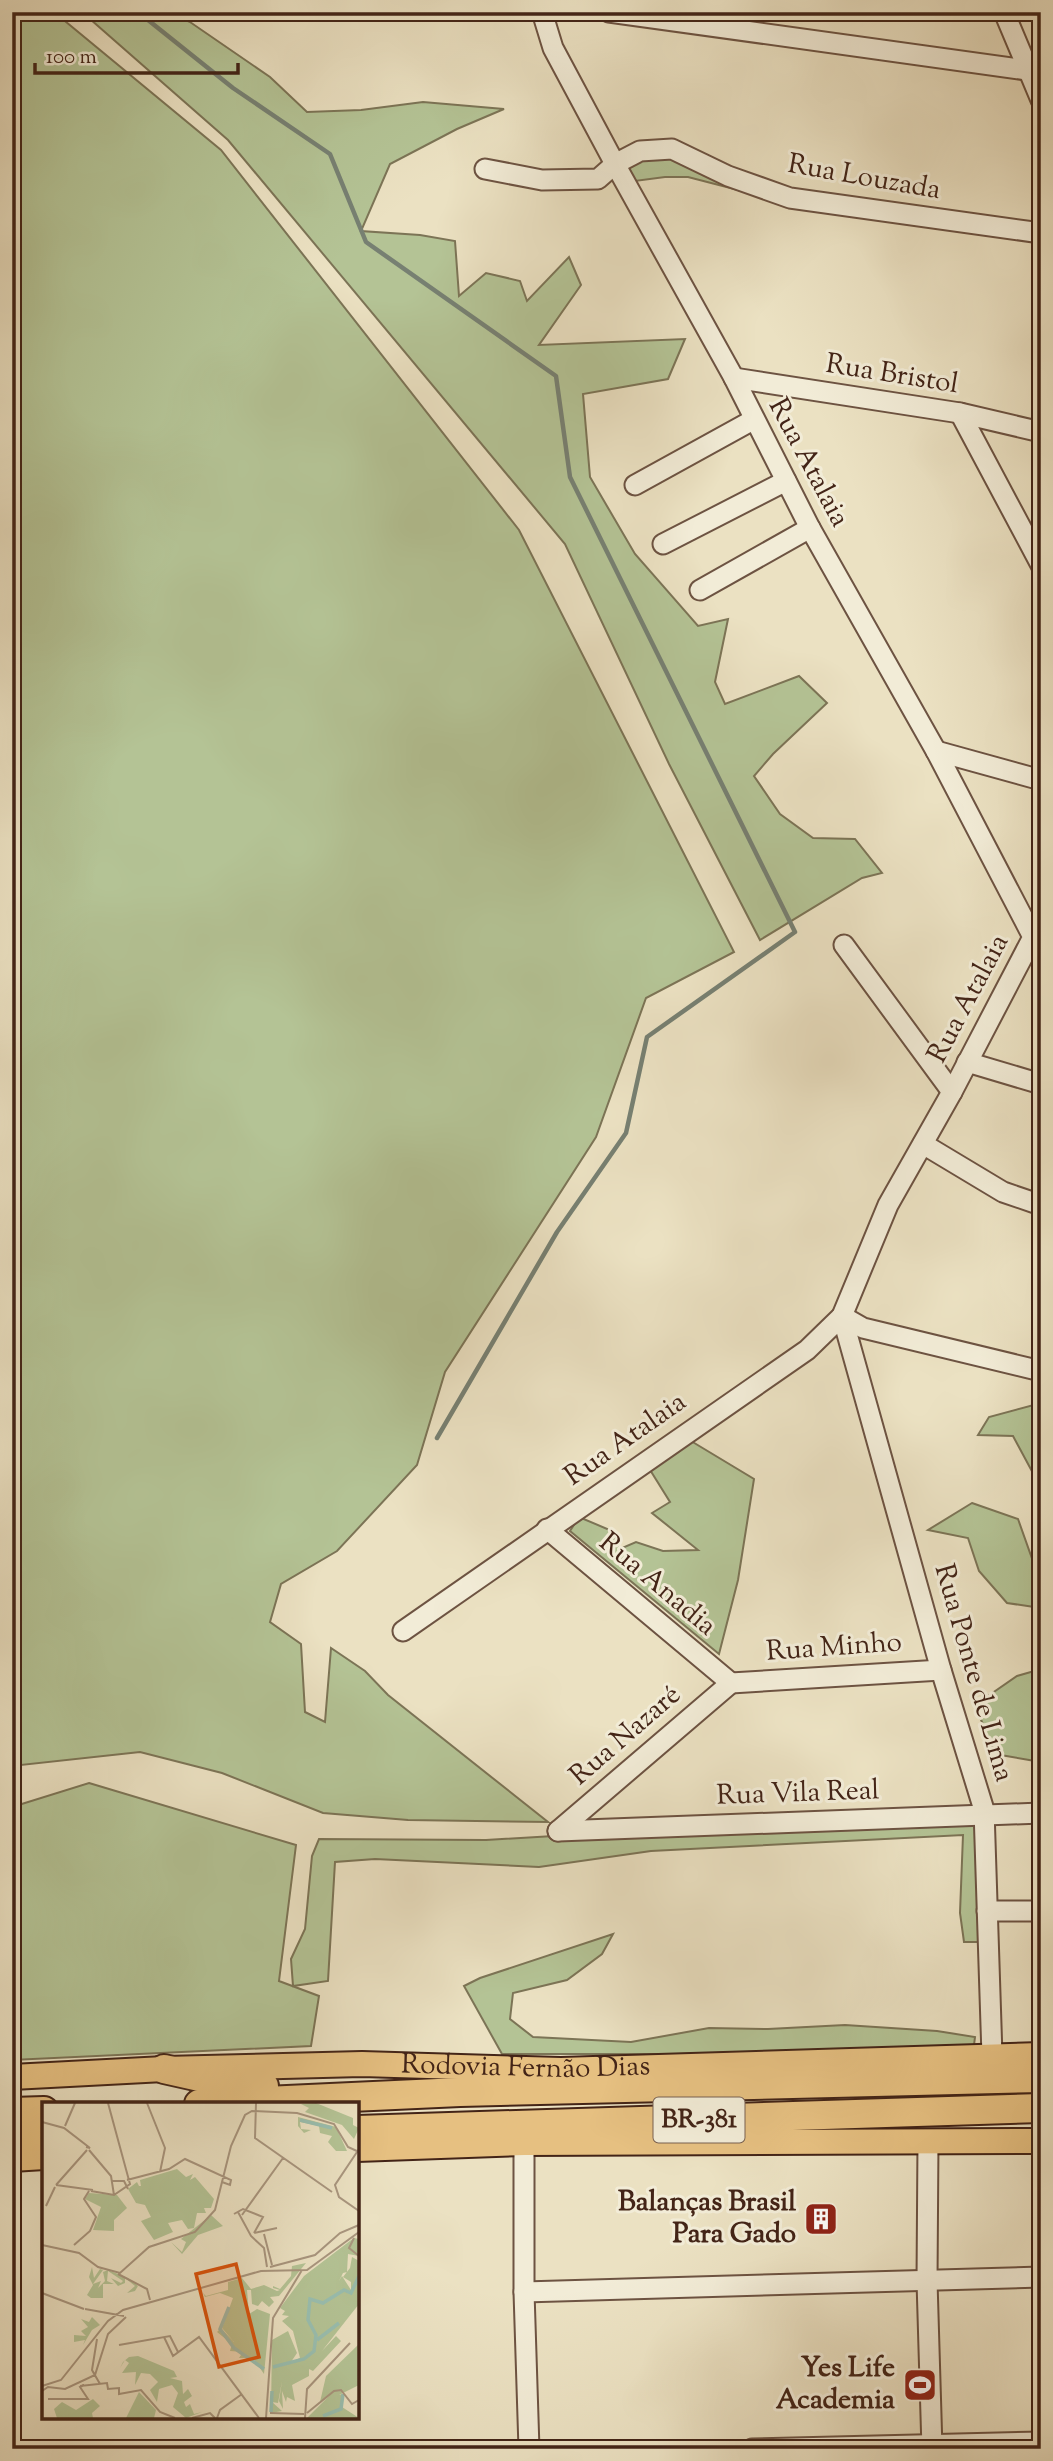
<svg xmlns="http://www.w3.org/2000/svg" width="1053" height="2461" viewBox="0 0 1053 2461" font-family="'Sorts Mill Goudy',serif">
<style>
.green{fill:#b4c395;stroke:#7c7456;stroke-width:2}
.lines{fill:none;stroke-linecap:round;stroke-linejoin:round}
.stream{stroke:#778072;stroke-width:4.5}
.minor-casing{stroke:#6d5342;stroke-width:23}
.major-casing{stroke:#432417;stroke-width:28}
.highway-casing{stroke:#432417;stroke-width:32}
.minor{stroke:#f2ecd7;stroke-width:19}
.major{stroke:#e6c081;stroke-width:24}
.highway{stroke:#e6c081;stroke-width:28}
.labels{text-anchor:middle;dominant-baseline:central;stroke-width:6;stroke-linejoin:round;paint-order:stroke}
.shield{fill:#f2ecd7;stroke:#786051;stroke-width:2}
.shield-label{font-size:26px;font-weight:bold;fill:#432417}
.street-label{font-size:28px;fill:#432417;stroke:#f2ecd7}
.poi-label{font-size:28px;font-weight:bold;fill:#432417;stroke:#f2ecd7;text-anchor:end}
.inset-river{fill:none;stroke:#99beaf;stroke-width:3.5}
.inset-road{fill:none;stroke:#a8957e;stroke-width:2}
.view{fill:#d8540d;fill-opacity:0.15;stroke:#d8540d;stroke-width:3.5}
.inset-edge{fill:none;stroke:#432417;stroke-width:3.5}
</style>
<rect width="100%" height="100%" fill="#ebe1c2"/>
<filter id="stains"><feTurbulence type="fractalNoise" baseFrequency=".00286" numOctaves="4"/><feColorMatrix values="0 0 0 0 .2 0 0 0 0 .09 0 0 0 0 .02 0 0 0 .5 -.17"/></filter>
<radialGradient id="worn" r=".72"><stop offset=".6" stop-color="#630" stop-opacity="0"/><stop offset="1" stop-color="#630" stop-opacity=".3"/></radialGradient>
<!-- green -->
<g class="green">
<path d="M12,12H54L221,150L519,530L734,952L646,998L596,1137L445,1372L417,1465L337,1551L281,1584L270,1622L301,1644L305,1712L325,1722L331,1648L365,1671L388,1695L548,1822L408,1820L323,1813L222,1773L140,1752L12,1766Z"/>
<path d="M82,12H169L190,22L270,77L307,112L361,110L423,102L504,109L457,129L390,164L361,231L420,235L455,241L459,296L486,273L520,281L527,301L569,257L581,285L539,345L685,339L668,379L583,394L590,477L635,554L698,626L728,619L715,682L725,704L799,676L827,703L773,754L754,776L780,814L813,838L855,839L882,873L862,878L760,940L669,764L565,544L228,140Z"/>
<path d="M650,156L671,157L733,184L738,190L688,177H665L635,181L627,165Z"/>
<path d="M1041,1403V1488L1013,1436L978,1435L989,1417Z"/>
<path d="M686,1438L754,1479L738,1580L719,1654L570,1531L579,1517L612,1531L620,1549L636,1542L663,1551L698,1550L652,1513L670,1502L647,1465Z"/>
<path d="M972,1503L1018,1519L1041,1584V1608L1007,1603L979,1571L968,1538L928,1530Z"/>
<path d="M1041,1669V1762L995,1754L975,1705L1017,1676Z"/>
<path d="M89,1783L296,1845L279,1981L319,1996L311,2046L12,2060V1807Z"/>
<path d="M979,1815L983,1942H964L960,1913L963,1835L651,1851L539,1867L375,1859L335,1862L328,1981L293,1986L291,1959L305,1929L312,1856L319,1839L486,1840L687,1828Z"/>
<path d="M613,1934L602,1954L567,1980L513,1993L510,2019L533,2037L631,2042L709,2028L768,2029L845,2025L937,2031L975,2037L974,2045L678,2054H502L464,1986L480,1978Z"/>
</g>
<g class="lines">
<!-- stream -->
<path class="stream" d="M138,12L233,88L330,154L366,242L556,376L570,477L795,932L647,1037L626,1133L557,1232L437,1438"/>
<defs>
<g id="minor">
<path d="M609,12L1041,72"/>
<path d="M1004,12L1041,100"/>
<path d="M485,169L542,180L598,179L615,164L640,151L672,149L728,176L790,198L1041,233"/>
<path d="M734,378L960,413L1041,432"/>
<path d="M960,413L1041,565"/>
<path d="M635,485L753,420"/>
<path d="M663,544L786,481"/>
<path d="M700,590L810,528"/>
<path d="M936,751L1041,780"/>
<path d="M844,945L952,1092"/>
<path d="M967,1062L1041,1084"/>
<path d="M923,1144L1003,1192L1041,1205"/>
<path d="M842,1316L941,1670L984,1810L992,2056"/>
<path d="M842,1316L863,1328L1041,1371"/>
<path d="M547,1529L731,1683"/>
<path d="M403,1631L807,1350L842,1316L888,1205L952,1092L1033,937L936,751L810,528L734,378L615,164L553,48L542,12"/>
<path d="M731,1683L941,1670"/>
<path d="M558,1831L1041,1813"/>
<path d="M558,1831L731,1683"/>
<path d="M987,1911H1041"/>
<path d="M928,2141L927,2281L932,2449"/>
<path d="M524,2143V2292L529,2449"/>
<path d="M524,2292L1041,2277"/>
<path d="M752,2449L1041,2442"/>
</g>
<g id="major">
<path id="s1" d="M12,2077L164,2069L362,2064L561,2070L1041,2055"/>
<path d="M357,2149L524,2143L1041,2141"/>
<path d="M12,2159L44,2157"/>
</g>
<g id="highway">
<path d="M164,2069L231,2084L264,2086"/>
<path d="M199,2104L460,2092L1041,2078"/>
<path d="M12,2112L44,2111"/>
<path d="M357,2130L1041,2108"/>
<path d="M12,2137L44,2136"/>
</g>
</defs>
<!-- minor casing -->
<use href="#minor" class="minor-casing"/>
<!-- major casing -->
<use href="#major" class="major-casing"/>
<!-- highway casing -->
<use href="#highway" class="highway-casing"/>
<!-- minor -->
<use href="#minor" class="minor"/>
<!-- major -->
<use href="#major" class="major"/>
<!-- highway -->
<use href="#highway" class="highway"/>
</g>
<!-- icons -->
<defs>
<symbol id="building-square" viewBox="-11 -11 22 22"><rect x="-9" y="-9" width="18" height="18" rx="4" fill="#8f2418" stroke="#f2ecd7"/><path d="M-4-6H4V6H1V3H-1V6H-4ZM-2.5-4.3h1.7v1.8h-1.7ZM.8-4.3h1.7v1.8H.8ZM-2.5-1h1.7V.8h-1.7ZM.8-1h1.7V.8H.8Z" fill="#fff"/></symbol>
<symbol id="stadium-square" viewBox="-11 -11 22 22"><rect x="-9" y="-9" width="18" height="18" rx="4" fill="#8f2418" stroke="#f2ecd7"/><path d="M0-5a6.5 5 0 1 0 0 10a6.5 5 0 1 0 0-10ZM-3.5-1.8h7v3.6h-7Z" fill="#fff"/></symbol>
</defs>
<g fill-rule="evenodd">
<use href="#building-square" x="802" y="2200" width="38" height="38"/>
<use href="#stadium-square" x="901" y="2366" width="38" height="38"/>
</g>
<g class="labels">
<!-- shield labels -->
<rect class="shield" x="653.5" y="2097.5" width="91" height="45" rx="5"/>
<g class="shield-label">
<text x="699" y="2120">BR-381</text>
</g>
<!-- street labels -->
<g class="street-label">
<text transform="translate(864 178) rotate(10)">Rua Louzada</text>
<text transform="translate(892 375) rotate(9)">Rua Bristol</text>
<text transform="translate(808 463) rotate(62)">Rua Atalaia</text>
<text transform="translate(969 999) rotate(-62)">Rua Atalaia</text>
<text transform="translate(626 1440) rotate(-35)">Rua Atalaia</text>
<text transform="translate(657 1585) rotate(40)">Rua Anadia</text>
<text transform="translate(834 1648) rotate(-4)">Rua Minho</text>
<text transform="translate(973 1673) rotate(74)">Rua Ponte de Lima</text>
<text transform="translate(626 1736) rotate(-41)">Rua Nazaré</text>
<text transform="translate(798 1794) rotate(-2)">Rua Vila Real</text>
<text stroke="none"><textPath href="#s1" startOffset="514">Rodovia Fernão Dias</textPath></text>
</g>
<!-- poi labels -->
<g class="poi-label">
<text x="796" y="2203">Balanças Brasil<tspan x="796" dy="32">Para Gado</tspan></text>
<text x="895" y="2369">Yes Life<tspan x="895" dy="32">Academia</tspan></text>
</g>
</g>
<!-- overview -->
<g transform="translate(42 2102)">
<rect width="317" height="317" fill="#ebe1c2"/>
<path d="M274,1L311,16V23L317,26L312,37L300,23L263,10L267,6L259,2ZM256,15L294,25L305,49H294L286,40L290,34L278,31L277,24L258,20L259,27L269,28L262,31L256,24ZM135,67L144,75L151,72L148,78L153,75L172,97L169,106H162L164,111H155L152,126L146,127L140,118L126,121L131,130L112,138L99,119L109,115L103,103L94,101L86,87L95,80L97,84H99L98,78ZM47,91L75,93L85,106L72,118V129L51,128L59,105L43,97ZM169,113L181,124L156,133L140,152L129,140L140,150L144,140L139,137ZM317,132L312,136L317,137V154L306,152L305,170L301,171L297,179L300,174L309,188V180L301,175L308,166L310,155L317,159V202L280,249L294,234L299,239L271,269L267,267V274L250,283L253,299L245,295L244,300L240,289L241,307L237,299L240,279L236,301L230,300L240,309L229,311L230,238L246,229L255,251L249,260L258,256L251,229L240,219L247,214L240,213L243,209L238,206L262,174ZM264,161L237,194L228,195L232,200L227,205L220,199L216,204L210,202L209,188H205L207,212L215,207L228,212L222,272L211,256H197L201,250L188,249L190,242L175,230L179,226L192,240L180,226L191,196L178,191L163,195L161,191L164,194L186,188V180L200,176L209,187L222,183L235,189L238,188L231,186V184L238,187L249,174L250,164ZM50,165L52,176L58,167L61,168L51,182L59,179L56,186L63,179L61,170L66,168L86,176L96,184L93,189L85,191L93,184L83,176V181L76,184L69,176L79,181L81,179L66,169L65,179L72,182H61V196H49L45,193L51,183L47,175ZM50,215L58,223L50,228L41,243L43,238L32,240V233L44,234L39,229L46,225L39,217L47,220ZM317,242V283L297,293L302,292L300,305L317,316H265L289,292L278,300L284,274ZM96,254L132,269L135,275L128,276L140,279L141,292L146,287L150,294L142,300L144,305L148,302L152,312L160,310L144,316L131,305L136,291L130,283L117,287L115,300L108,288L116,280L108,272L99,271L93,283L94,270L80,271L87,261L83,258L78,266L81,260L87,255ZM97,290L114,308L112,316H84ZM51,297L58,304L50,311L51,316H15L12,307L20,300L34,308Z" fill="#b4c395"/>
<path class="inset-river" d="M258,18L290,26M187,205L178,227L192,246L222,267M275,238L297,221M231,265L262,257L272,249L274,233L266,218L268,197L281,201L302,188L309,191L317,174M229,310L230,289M281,314L299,307L301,292"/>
<path class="inset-road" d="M105,1L123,46L118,70M214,1L213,36L290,90M0,20L22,26L48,46L44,45M23,24L33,1M317,47L293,83L297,95L317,109M47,48L69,74L72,93M85,78L127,67L143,57L189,78L188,83L180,80M69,79H82L86,87M14,83L45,48M14,83L51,88M49,89L72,93L88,82L66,1M4,104L13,85M196,110L209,134L222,146L225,165M192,112L201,107L221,115L212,131M200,113L241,56M212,131L235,126M222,132L230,163M312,136L307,146L317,154M0,143L37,151L56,165L78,171L107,145L153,130L173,108L189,44L203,13L210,9L255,11L292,22L306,45L317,50M32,143L48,129L54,115L42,97L47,89M228,165L273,153L298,131L317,123M76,172L105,187L108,198M0,191L42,207M43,207L82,214M122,235L131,254L157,235L217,316M55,237L50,268L58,282M77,243L128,234L136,250M0,284L19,278L66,219L81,208L219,169L265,168L317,130M38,284L65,281L66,287L77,286V292L99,288L118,310L133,316M0,289L6,285L23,287L53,273L66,232L84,215M6,297H46L38,285L42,283M228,311L262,312M265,311L292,289L299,288L310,302L317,298M150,316L168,311L173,316M175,316L178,308L200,292M224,316L231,216L260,168M263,316L265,287L308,241"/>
<path class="view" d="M194,162L217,255L177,265L154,172Z"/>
<rect width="317" height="317" class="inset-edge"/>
</g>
<!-- margin -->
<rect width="1053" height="2461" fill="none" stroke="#ebe1c2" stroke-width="42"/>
<rect x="14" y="14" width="1025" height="2433" fill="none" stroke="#432417" stroke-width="3.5"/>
<rect x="21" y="21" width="1011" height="2419" fill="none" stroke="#432417" stroke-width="2"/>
<!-- scale -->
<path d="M35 63v10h203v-10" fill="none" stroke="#432417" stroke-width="3.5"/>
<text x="46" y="63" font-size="21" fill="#432417" stroke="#f2ecd7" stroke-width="5" paint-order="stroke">100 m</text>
<rect width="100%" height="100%" filter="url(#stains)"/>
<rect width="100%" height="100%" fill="url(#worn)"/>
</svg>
